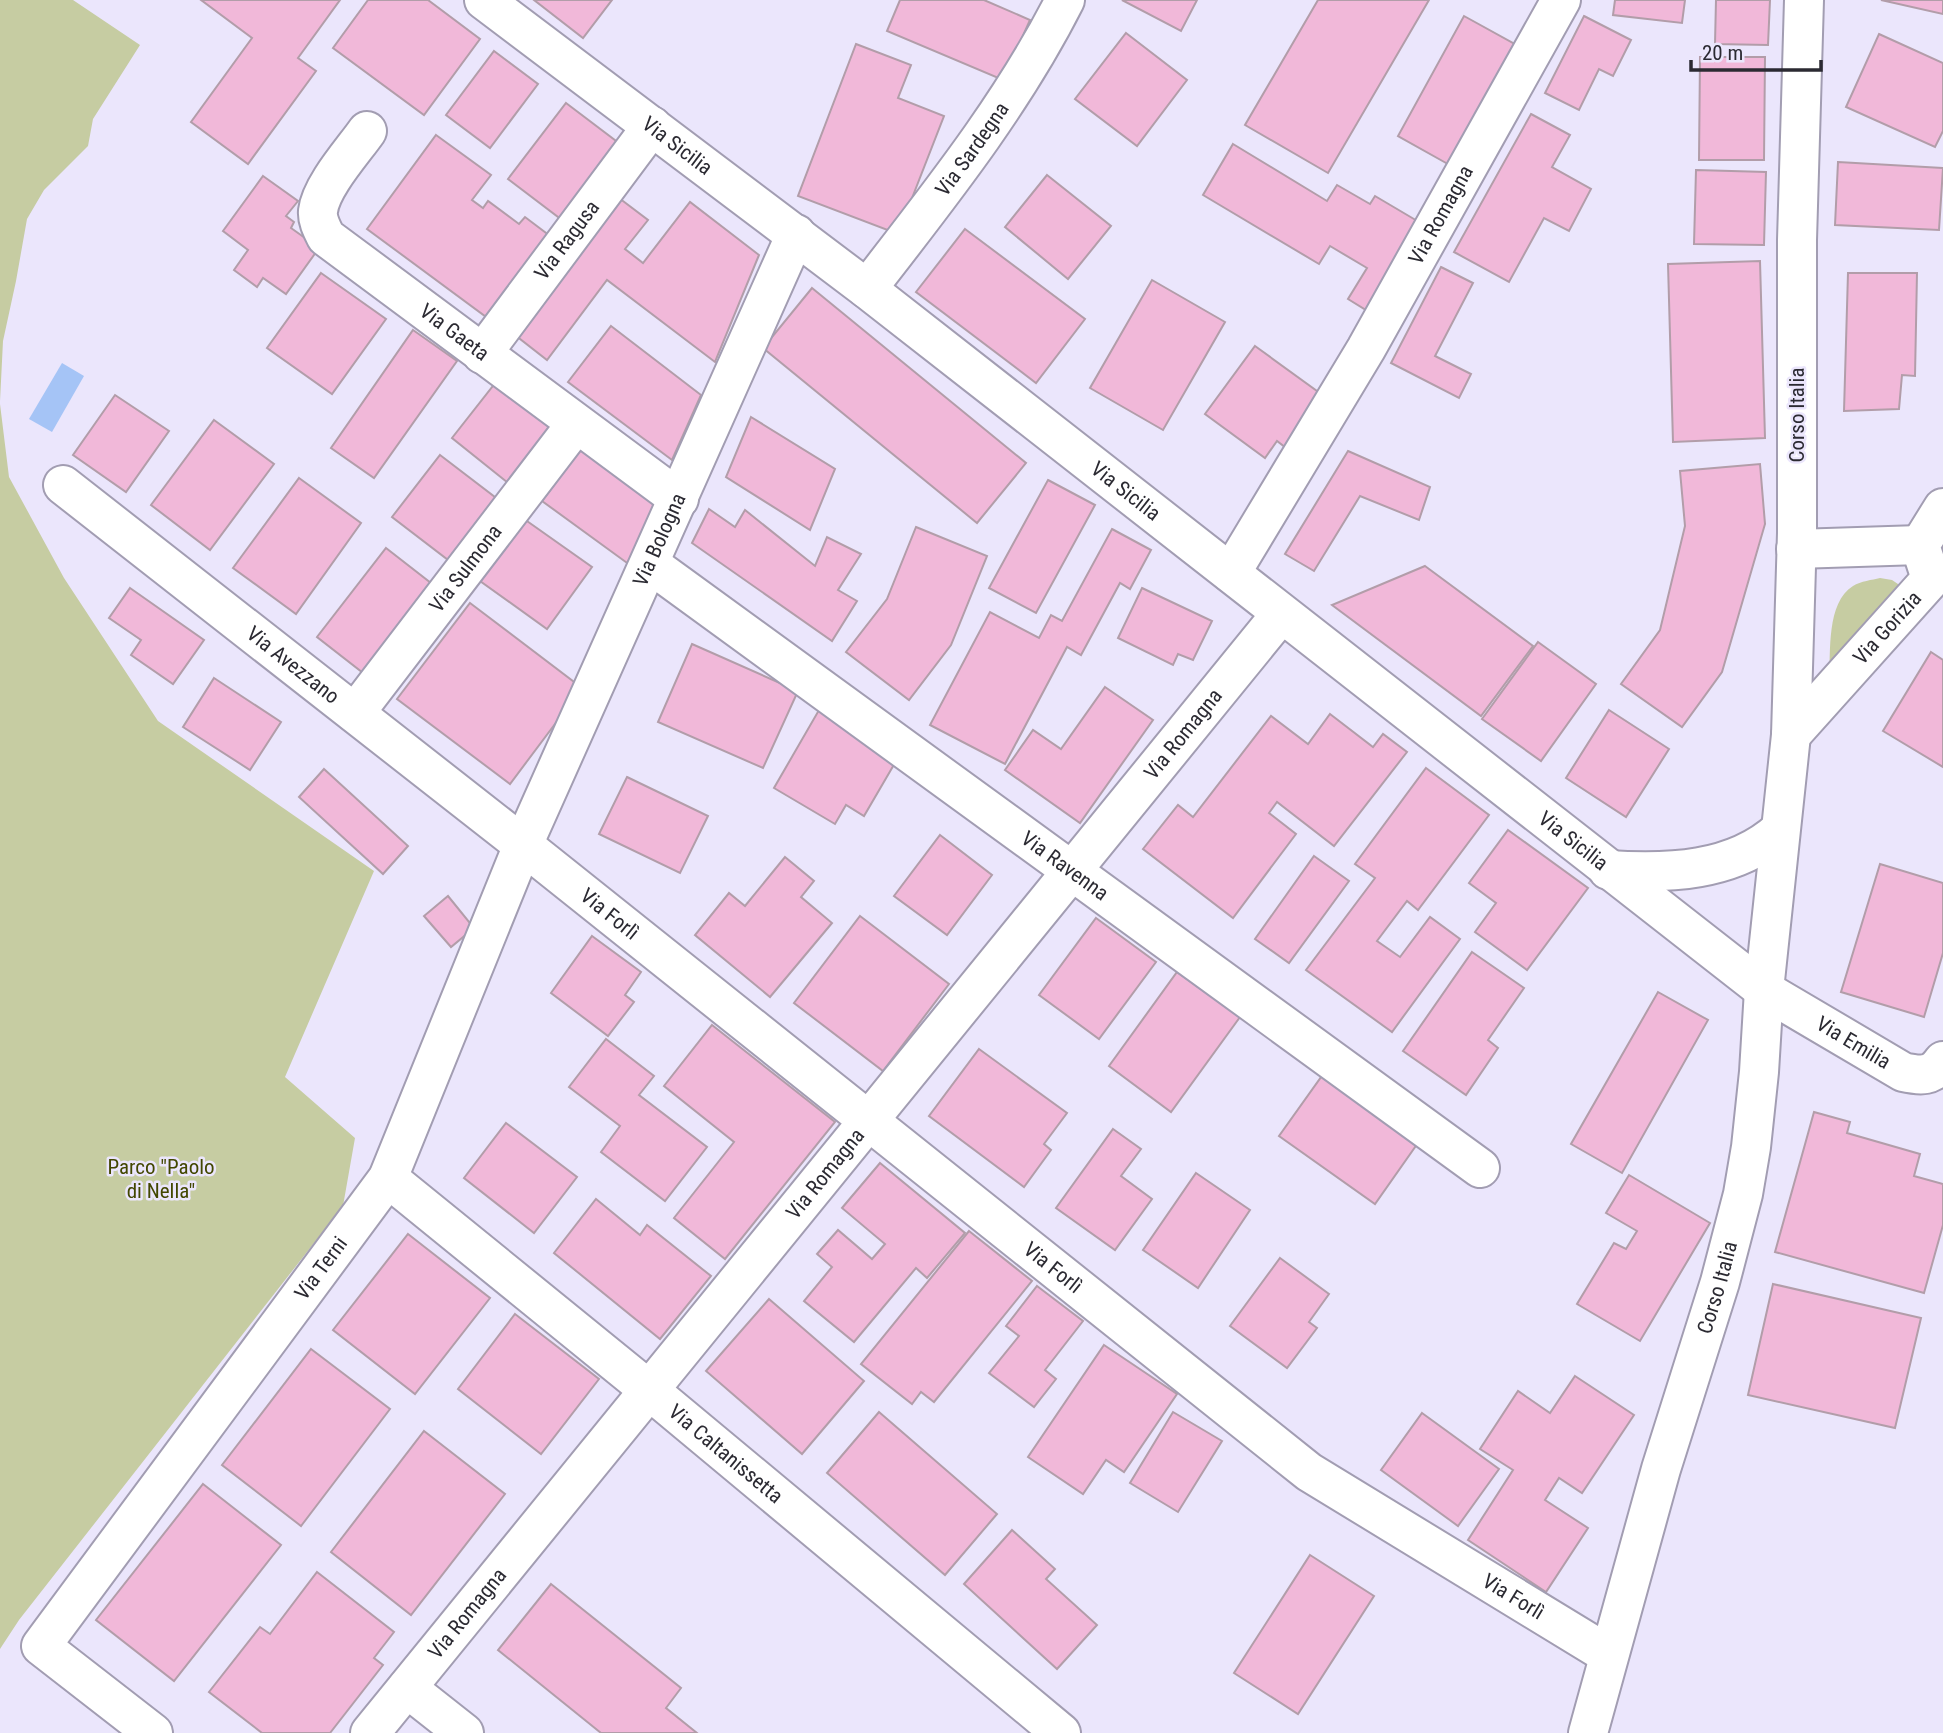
<svg xmlns="http://www.w3.org/2000/svg" width="1943" height="1733" viewBox="0 0 1943 1733" font-family="'Roboto Condensed',sans-serif">
<style>
.green{fill:#c6cca2}
.water{fill:#a5c4f6}
.building{fill:#f1b8d9;stroke:#b29da9;stroke-width:2}
.lines{fill:none;stroke-linecap:round;stroke-linejoin:round}
.minor-casing{stroke:#a29db2;stroke-width:42}
.tertiary-casing{stroke:#a29db2;stroke-width:42}
.minor{stroke:#fff;stroke-width:38}
.tertiary{stroke:#fff;stroke-width:38}
.labels{text-anchor:middle;dominant-baseline:central;stroke-width:5;stroke-linejoin:round;paint-order:stroke}
.street-label{font-size:21px;fill:#2b2a32;stroke:#ebe6fc}
.park-label{font-size:21px;fill:#424700;stroke:#ebe6fc}
</style>
<rect width="100%" height="100%" fill="#ebe6fc"/>
<!-- green -->
<g class="green">
<path d="M0,0H73L140,45L93,119L88,146L44,190L27,219L16,281L3,341L0,401Z"/>
<path d="M0,404L9,477L64,578L158,721L374,871L285,1077L355,1138L343,1206L19,1620L0,1649Z"/>
<path d="M1880,578L1892,580L1907,590L1829,680C1831,652 1826,603 1853,586C1861,581 1872,580 1880,578Z"/>
</g>
<!-- water -->
<path class="water" d="M62,363L84,376L52,432L29,419Z"/>
<!-- building -->
<g class="building">
<path d="M201,0H340L298,58L316,71L248,164L191,122L252,38Z"/>
<path d="M368,0H428L480,39L424,115L333,48Z"/>
<path d="M534,0H612L583,38Z"/>
<path d="M900,0H984L1030,20L1003,80L887,31Z"/>
<path d="M1122,0H1197L1181,31Z"/>
<path d="M1318,0H1429L1328,173L1245,125Z"/>
<path d="M1615,0H1685L1682,23L1613,15Z"/>
<path d="M1716,0H1770L1768,45L1715,44Z"/>
<path d="M1881,0H1943V14Z"/>
<path d="M1464,16L1520,47L1455,168L1398,136Z"/>
<path d="M1584,16L1631,40L1613,76L1599,69L1579,110L1545,93Z"/>
<path d="M1126,33L1187,80L1137,146L1075,99Z"/>
<path d="M1879,34L1943,63V131L1935,147L1846,107Z"/>
<path d="M856,44L911,65L898,98L944,116L898,234L798,196Z"/>
<path d="M494,51L538,84L490,148L446,115Z"/>
<path d="M1700,57H1765L1764,160H1699Z"/>
<path d="M566,103L624,147L566,223L508,179Z"/>
<path d="M1531,114L1570,135L1552,167L1591,189L1569,231L1544,218L1509,282L1454,252Z"/>
<path d="M436,135L491,175L472,200L483,208L488,201L519,224L525,217L554,239L493,322L367,229Z"/>
<path d="M1233,144L1327,201L1337,185L1370,204L1375,196L1419,222L1366,310L1348,299L1367,268L1330,246L1319,264L1203,195Z"/>
<path d="M1838,162L1943,168L1939,230L1835,225Z"/>
<path d="M1696,170L1766,172L1764,245L1694,244Z"/>
<path d="M1047,175L1111,226L1068,279L1005,227Z"/>
<path d="M263,176L298,201L286,216L294,222L291,228L319,248L286,294L263,278L257,287L234,270L248,250L223,231Z"/>
<path d="M619,198L648,220L625,249L643,263L690,202L759,255L715,362L607,280L547,360L515,335Z"/>
<path d="M965,229L1085,319L1036,383L916,292Z"/>
<path d="M1760,261L1765,438L1673,442L1668,264Z"/>
<path d="M1441,267L1473,283L1435,356L1471,374L1459,398L1391,363Z"/>
<path d="M321,273L386,319L332,394L267,348Z"/>
<path d="M1848,273H1917L1915,376L1902,375L1899,409L1844,411Z"/>
<path d="M1152,280L1225,322L1163,430L1090,388Z"/>
<path d="M812,288L1026,463L977,523L763,348Z"/>
<path d="M611,326L701,395L672,460L568,382Z"/>
<path d="M413,330L457,361L374,478L331,448Z"/>
<path d="M1255,346L1328,399L1290,451L1277,441L1265,458L1205,414Z"/>
<path d="M500,377L562,427L513,487L452,438Z"/>
<path d="M115,395L169,431L126,492L73,455Z"/>
<path d="M751,417L835,469L810,530L726,477Z"/>
<path d="M214,420L274,464L210,550L151,505Z"/>
<path d="M584,444L660,499L634,568L542,501Z"/>
<path d="M1348,451L1430,487L1419,520L1360,496L1314,571L1285,554Z"/>
<path d="M440,455L504,504L456,566L392,517Z"/>
<path d="M1760,464L1765,524L1722,672L1682,727L1621,684L1660,630L1685,526L1680,471Z"/>
<path d="M299,478L361,523L296,614L233,568Z"/>
<path d="M1048,480L1095,505L1036,613L989,588Z"/>
<path d="M709,509L735,527L745,510L815,566L827,537L861,554L838,590L857,601L832,641L692,543Z"/>
<path d="M517,514L592,567L547,629L473,576Z"/>
<path d="M916,527L987,556L951,645L909,700L846,652L887,599Z"/>
<path d="M1112,529L1151,550L1130,589L1120,583L1081,655L1067,647L1005,764L930,725L990,612L1039,638L1051,615L1062,621Z"/>
<path d="M386,548L436,587L367,676L317,637Z"/>
<path d="M1425,566L1533,646L1481,716L1332,605Z"/>
<path d="M130,588L204,640L173,684L131,655L141,640L109,618Z"/>
<path d="M1142,588L1212,621L1193,660L1178,654L1173,665L1118,638Z"/>
<path d="M470,603L582,688L510,784L397,699Z"/>
<path d="M1538,642L1596,684L1541,761L1482,719Z"/>
<path d="M692,644L798,691L763,768L658,722Z"/>
<path d="M1931,652L1943,660V767L1883,731Z"/>
<path d="M214,678L281,722L250,770L183,727Z"/>
<path d="M1105,687L1153,720L1080,823L1005,770L1033,730L1061,749Z"/>
<path d="M819,710L899,756L864,816L846,805L835,824L774,788Z"/>
<path d="M1609,710L1669,749L1626,817L1566,778Z"/>
<path d="M1330,714L1373,747L1383,734L1407,752L1334,846L1277,802L1269,813L1296,834L1233,918L1143,849L1178,805L1193,817L1271,716L1308,744Z"/>
<path d="M1426,768L1489,815L1418,910L1407,901L1377,941L1400,957L1430,917L1460,939L1392,1032L1306,970L1375,878L1355,864Z"/>
<path d="M324,769L408,846L383,874L299,797Z"/>
<path d="M627,777L708,816L680,873L599,834Z"/>
<path d="M1508,830L1588,888L1527,970L1475,932L1496,903L1469,883Z"/>
<path d="M940,835L992,875L947,935L894,896Z"/>
<path d="M1314,856L1349,881L1289,963L1255,939Z"/>
<path d="M785,857L814,881L801,897L832,923L770,997L695,935L729,893L745,906Z"/>
<path d="M1880,864L1943,883V953L1924,1017L1841,992Z"/>
<path d="M448,896L474,928L451,947L424,916Z"/>
<path d="M860,916L949,984L883,1071L794,1003Z"/>
<path d="M1096,918L1156,962L1099,1039L1039,995Z"/>
<path d="M592,936L641,972L625,995L634,1002L608,1036L551,993Z"/>
<path d="M1472,952L1524,988L1488,1040L1498,1048L1466,1095L1403,1051Z"/>
<path d="M1177,972L1240,1017L1171,1112L1109,1066Z"/>
<path d="M1658,992L1708,1020L1622,1173L1571,1144Z"/>
<path d="M712,1025L835,1122L725,1259L674,1218L734,1142L664,1086Z"/>
<path d="M606,1039L654,1076L639,1095L707,1147L665,1201L601,1152L620,1126L569,1087Z"/>
<path d="M979,1049L1067,1113L1044,1144L1051,1150L1024,1187L929,1116Z"/>
<path d="M1324,1073L1420,1140L1375,1204L1279,1136Z"/>
<path d="M1814,1112L1850,1122L1847,1133L1920,1154L1914,1176L1943,1184V1225L1924,1293L1775,1252Z"/>
<path d="M506,1123L577,1177L534,1233L464,1178Z"/>
<path d="M1113,1129L1141,1149L1121,1176L1152,1199L1115,1250L1056,1208Z"/>
<path d="M880,1163L965,1233L927,1278L916,1268L854,1342L804,1301L832,1267L817,1254L838,1230L872,1259L885,1244L842,1208Z"/>
<path d="M1196,1173L1250,1210L1198,1288L1143,1250Z"/>
<path d="M1629,1175L1710,1223L1640,1341L1577,1304L1614,1243L1626,1249L1637,1231L1606,1213Z"/>
<path d="M596,1199L640,1235L647,1225L711,1276L660,1339L554,1253Z"/>
<path d="M969,1231L1032,1281L934,1402L921,1392L912,1404L861,1364Z"/>
<path d="M408,1234L490,1298L415,1394L333,1330Z"/>
<path d="M1280,1258L1329,1294L1309,1322L1317,1328L1287,1368L1230,1326Z"/>
<path d="M1773,1284L1921,1318L1895,1428L1748,1395Z"/>
<path d="M1037,1286L1083,1321L1045,1370L1056,1379L1034,1407L989,1373L1019,1336L1006,1326Z"/>
<path d="M769,1299L864,1381L802,1454L706,1371Z"/>
<path d="M515,1314L599,1379L541,1454L458,1389Z"/>
<path d="M1104,1345L1177,1394L1124,1472L1106,1460L1083,1494L1028,1457Z"/>
<path d="M311,1349L390,1409L301,1526L222,1465Z"/>
<path d="M1575,1376L1634,1415L1582,1493L1559,1478L1545,1500L1588,1528L1546,1592L1468,1540L1513,1470L1480,1449L1518,1391L1550,1413Z"/>
<path d="M879,1412L997,1514L945,1575L827,1473Z"/>
<path d="M1173,1412L1222,1441L1178,1512L1130,1483Z"/>
<path d="M1422,1413L1499,1469L1458,1526L1381,1470Z"/>
<path d="M424,1431L505,1494L411,1615L331,1552Z"/>
<path d="M203,1484L281,1545L174,1681L96,1620Z"/>
<path d="M1012,1530L1055,1569L1046,1579L1097,1625L1057,1669L964,1584Z"/>
<path d="M1310,1555L1374,1596L1298,1714L1234,1673Z"/>
<path d="M317,1572L394,1632L374,1658L383,1665L330,1733H262L209,1692L260,1627L270,1634Z"/>
<path d="M551,1584L681,1688L666,1708L697,1733H601L498,1650Z"/>
</g>
<g class="lines">
<defs>
<g id="minor">
<path id="s1" d="M484,0L867,289L1764,990L1903,1072C1921,1076 1932,1077 1943,1061"/>
<path id="s2" d="M367,131C353,151 321,186 318,211C317,220 322,229 326,237L679,499"/>
<path id="s3" d="M867,289C938,197 1012,105 1065,0"/>
<path id="s4" d="M482,354L652,126"/>
<path id="s5" d="M63,485L523,845L1309,1472L1609,1655"/>
<path d="M1796,549L1920,545"/>
<path id="s6" d="M650,564L1480,1168"/>
<path id="s7" d="M1231,573L1366,349L1561,0"/>
<path id="s8" d="M355,713L576,424"/>
<path id="s9" d="M1791,735L1931,579L1920,545L1943,508"/>
<path d="M1608,870C1667,874 1734,872 1780,830"/>
<path id="s10" d="M388,1178L649,1390L1061,1733"/>
<path d="M407,1688L464,1733"/>
<path id="s11" d="M153,1733L41,1646L388,1178L523,845L796,234"/>
<path id="s12" d="M370,1733L1281,614"/>
</g>
<g id="tertiary">
<path id="s13" d="M1588,1733L1661,1469L1720,1282L1743,1194L1751,1147L1759,1072L1764,990L1791,735L1797,533V240L1804,0"/>
</g>
</defs>
<!-- minor casing -->
<use href="#minor" class="minor-casing"/>
<!-- tertiary casing -->
<use href="#tertiary" class="tertiary-casing"/>
<!-- minor -->
<use href="#minor" class="minor"/>
<!-- tertiary -->
<use href="#tertiary" class="tertiary"/>
</g>
<g class="labels">
<!-- street labels -->
<g class="street-label">
<text stroke="none"><textPath href="#s1" startOffset="242">Via Sicilia</textPath></text>
<text stroke="none"><textPath href="#s3" startOffset="175">Via Sardegna</textPath></text>
<text stroke="none"><textPath href="#s7" startOffset="415">Via Romagna</textPath></text>
<text stroke="none"><textPath href="#s4" startOffset="142">Via Ragusa</textPath></text>
<text stroke="none"><textPath href="#s2" startOffset="282">Via Gaeta</textPath></text>
<text transform="translate(1797 415) rotate(-90)">Corso Italia</text>
<text stroke="none"><textPath href="#s1" startOffset="808">Via Sicilia</textPath></text>
<text stroke="none"><textPath href="#s11" startOffset="1418">Via Bologna</textPath></text>
<text stroke="none"><textPath href="#s8" startOffset="182">Via Sulmona</textPath></text>
<text stroke="none"><textPath href="#s9" startOffset="144">Via Gorizia</textPath></text>
<text stroke="none"><textPath href="#s5" startOffset="292">Via Avezzano</textPath></text>
<text stroke="none"><textPath href="#s12" startOffset="1288">Via Romagna</textPath></text>
<text stroke="none"><textPath href="#s1" startOffset="1376">Via Sicilia</textPath></text>
<text stroke="none"><textPath href="#s6" startOffset="513">Via Ravenna</textPath></text>
<text stroke="none"><textPath href="#s5" startOffset="695">Via Forlì</textPath></text>
<text stroke="none"><textPath href="#s1" startOffset="1722">Via Emilia</textPath></text>
<text stroke="none"><textPath href="#s12" startOffset="721">Via Romagna</textPath></text>
<text stroke="none"><textPath href="#s11" startOffset="612">Via Terni</textPath></text>
<text stroke="none"><textPath href="#s5" startOffset="1262">Via Forlì</textPath></text>
<text stroke="none"><textPath href="#s13" startOffset="464">Corso Italia</textPath></text>
<text stroke="none"><textPath href="#s10" startOffset="436">Via Caltanissetta</textPath></text>
<text stroke="none"><textPath href="#s5" startOffset="1829">Via Forlì</textPath></text>
<text stroke="none"><textPath href="#s12" startOffset="154">Via Romagna</textPath></text>
</g>
<!-- park labels -->
<g class="park-label">
<text x="161" y="1167">Parco "Paolo<tspan x="161" dy="24">di Nella"</tspan></text>
</g>
</g>
<!-- scale -->
<path d="M1691 60v10h130v-10" fill="none" stroke="#2b2a32" stroke-width="3.5"/>
<text x="1702" y="60" font-size="21" fill="#2b2a32" stroke="#ebe6fc" stroke-width="5" paint-order="stroke">20 m</text>
</svg>
